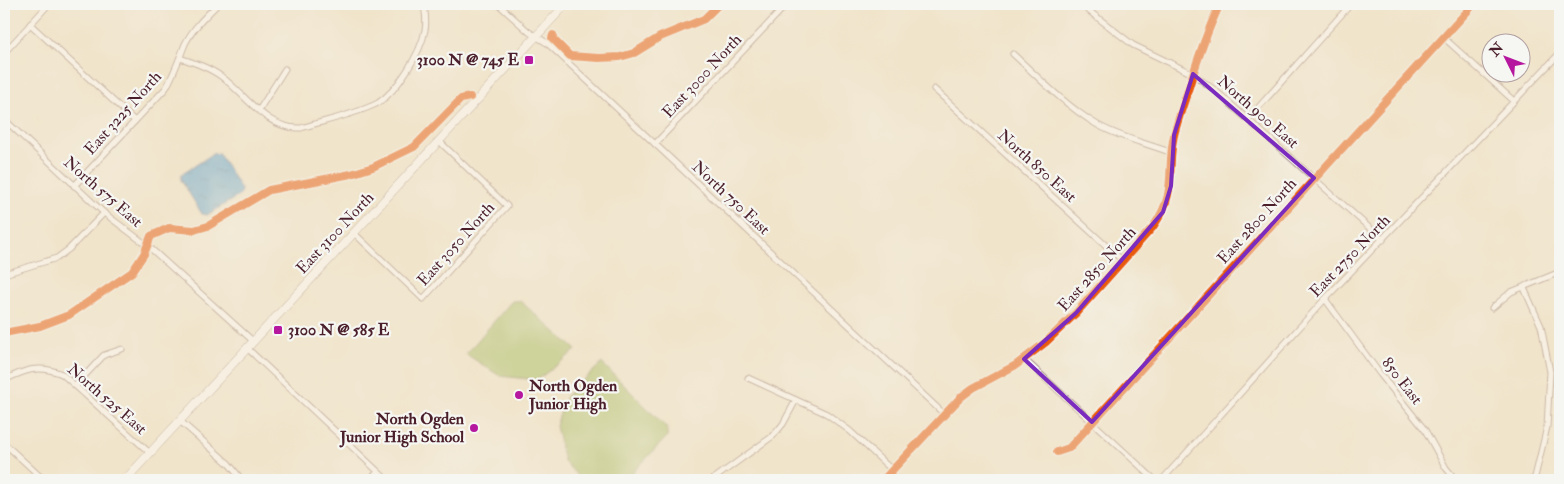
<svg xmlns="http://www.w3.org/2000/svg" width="1564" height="484" viewBox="0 0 1564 484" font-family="'IM FELL Double Pica',serif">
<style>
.pitch{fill:#a5bd63;stroke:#786e47}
.water{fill:url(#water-ripples);stroke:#52607e}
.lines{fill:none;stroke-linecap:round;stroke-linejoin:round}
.street-casing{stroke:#9d827b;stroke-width:7}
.secondary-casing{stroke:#9d827b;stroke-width:9}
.street{stroke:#fff;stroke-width:5}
.secondary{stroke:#fff;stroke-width:8}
.cycleway-casing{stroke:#f6f6f2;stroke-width:11}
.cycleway{stroke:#e8590c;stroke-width:8}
.marked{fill:none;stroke:#7b2cbf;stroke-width:4;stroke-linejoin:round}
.poi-dot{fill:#b5179e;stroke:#f6f6f2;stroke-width:2}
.labels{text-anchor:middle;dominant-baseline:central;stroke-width:4.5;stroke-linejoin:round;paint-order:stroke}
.poi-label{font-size:16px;font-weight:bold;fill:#4a1f2b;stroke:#f6f6f2;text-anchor:end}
.street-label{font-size:16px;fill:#4a1f2b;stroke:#f6f6f2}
</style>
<defs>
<pattern id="water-ripples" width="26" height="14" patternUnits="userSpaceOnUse" patternTransform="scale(1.25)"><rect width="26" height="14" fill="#5ba2d1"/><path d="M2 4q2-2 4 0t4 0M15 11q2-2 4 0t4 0" fill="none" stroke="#4d83aa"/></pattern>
</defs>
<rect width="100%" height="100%" fill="#f6f6f2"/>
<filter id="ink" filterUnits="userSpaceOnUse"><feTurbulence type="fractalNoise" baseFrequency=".02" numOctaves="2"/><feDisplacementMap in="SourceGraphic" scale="10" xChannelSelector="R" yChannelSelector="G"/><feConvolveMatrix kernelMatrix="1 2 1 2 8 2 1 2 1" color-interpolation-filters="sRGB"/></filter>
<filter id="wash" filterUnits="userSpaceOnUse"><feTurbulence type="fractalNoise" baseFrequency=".0096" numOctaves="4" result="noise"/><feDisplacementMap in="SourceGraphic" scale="20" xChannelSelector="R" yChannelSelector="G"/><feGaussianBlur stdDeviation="1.12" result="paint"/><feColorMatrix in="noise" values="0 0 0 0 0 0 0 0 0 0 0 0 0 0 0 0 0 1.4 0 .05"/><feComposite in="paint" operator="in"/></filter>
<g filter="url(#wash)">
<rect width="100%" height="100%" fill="#f0e4cb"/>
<!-- pitch -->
<g class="pitch">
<path d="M512,301H520L576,350L537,380L500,376L466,354Z"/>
<path d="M602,363L667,428V437L625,480H581L564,461L556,426L566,396Z"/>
</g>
<!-- water -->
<path class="water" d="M214,153L219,154L241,189L240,195L207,215L202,214L181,180V175Z"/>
</g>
<g filter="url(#ink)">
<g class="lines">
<defs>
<g id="street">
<path d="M498,4L529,32L547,43L944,414"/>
<path d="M1080,4L1133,45L1193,74L1216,91L1383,240"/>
<path d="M30,24L135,121"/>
<path d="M1443,37L1514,101"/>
<path d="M4,53L49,4"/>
<path d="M1013,54C1040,79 1065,105 1096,124C1120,138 1146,143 1172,153"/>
<path d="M180,58C195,63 210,68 222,77C247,96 267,130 301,128C324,121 357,114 378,103C397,91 421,53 425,30C427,21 425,13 424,4"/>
<path d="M934,89L1123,261"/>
<path d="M259,110L285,69"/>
<path d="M4,119L104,213L148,246L253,341"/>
<path d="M1248,119L1351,4"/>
<path d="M655,144L787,4"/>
<path d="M74,186L166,88C174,74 179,59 185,44C193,28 206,16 218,4"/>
<path d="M354,233L423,299L507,206L439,141"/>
<path d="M4,274L57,258L69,249L104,213"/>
<path d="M1524,288L1541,326L1550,372L1547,427L1535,477L1532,480"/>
<path d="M1325,299L1380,374L1425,430L1446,468L1456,480"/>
<path d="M1492,308L1511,292L1560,272"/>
<path d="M247,348L387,480"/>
<path d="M1024,359L1155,480"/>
<path d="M748,378L827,414L850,431L892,470"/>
<path d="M4,380C25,370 39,364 62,374L150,453"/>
<path d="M76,385L104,355L122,349"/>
<path d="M180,421L229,464L242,480"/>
<path d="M4,443L44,480"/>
<path d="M1057,452L1069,448L1474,4"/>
<path d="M369,480L378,472"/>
<path d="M712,480L773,436L783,424L796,400"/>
<path d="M1162,480L1325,299L1560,53"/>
</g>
<g id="secondary">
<path d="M125,480L566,4"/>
<path d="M883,480L961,397L973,388L1016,365L1046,342L1076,313L1153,227C1178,192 1166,172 1174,135C1178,119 1184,103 1189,87C1198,58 1207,31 1220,4"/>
</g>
</defs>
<!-- street casing -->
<use href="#street" class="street-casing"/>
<!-- secondary casing -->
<use href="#secondary" class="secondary-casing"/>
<!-- street -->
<use href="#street" class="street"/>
<!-- secondary -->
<use href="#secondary" class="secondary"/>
<defs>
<g id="cycleway">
<path d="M553,35L552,38L570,56L599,58L620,57L634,53L660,37L704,19L719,4"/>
<path d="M4,333L40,326L69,315L132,272L144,254L151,236L169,228L194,230L208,226L269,190L351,174L373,167L414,147L461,99L470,97"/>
<path d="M1057,452L1069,448L1474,4"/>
<path d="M883,480L961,397L973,388L1016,365L1046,342L1076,313L1153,227C1178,192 1166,172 1174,135C1178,119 1184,103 1189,87C1198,58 1207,31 1220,4"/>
</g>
</defs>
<!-- cycleway casing -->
<use href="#cycleway" class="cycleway-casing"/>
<!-- cycleway -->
<use href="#cycleway" class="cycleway"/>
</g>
</g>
<!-- marked area -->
<path d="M0 0H1564V484H0ZM1193,74L1314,178L1092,422L1024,359L1076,313L1163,212L1171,186L1174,135Z" fill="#f0e4cb" fill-opacity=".55" fill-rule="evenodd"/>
<path class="marked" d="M1193,74L1314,178L1092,422L1024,359L1076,313L1163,212L1171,186L1174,135Z"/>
<!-- markers -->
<g class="poi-dot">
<rect x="524" y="55" width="10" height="10" rx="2.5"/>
<rect x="273" y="325" width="10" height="10" rx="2.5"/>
<circle cx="519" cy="395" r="5"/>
<circle cx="474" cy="428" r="5"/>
</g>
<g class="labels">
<!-- poi labels -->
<g class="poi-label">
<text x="519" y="60">3100 N @ 745 E</text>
<text x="288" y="330" text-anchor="start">3100 N @ 585 E</text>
<text x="529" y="386" text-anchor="start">North Ogden<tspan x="529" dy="18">Junior High</tspan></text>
<text x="464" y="419">North Ogden<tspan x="464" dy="18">Junior High School</tspan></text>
</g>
<!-- street labels -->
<g class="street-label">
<text transform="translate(702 76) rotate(-47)">East 3000 North</text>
<text transform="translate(1258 112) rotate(41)">North 900 East</text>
<text transform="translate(123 113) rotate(-48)">East 3225 North</text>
<text transform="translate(1037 166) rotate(42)">North 850 East</text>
<text transform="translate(103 192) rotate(41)">North 575 East</text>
<text transform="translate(731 198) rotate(43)">North 750 East</text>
<text transform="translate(1257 221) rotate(-48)">East 2800 North</text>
<text transform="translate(335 233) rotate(-47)">East 3100 North</text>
<text transform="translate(456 244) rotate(-48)">East 3050 North</text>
<text transform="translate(1350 256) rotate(-46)">East 2750 North</text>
<text transform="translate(1097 269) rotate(-48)">East 2850 North</text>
<text transform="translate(1402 381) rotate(52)">850 East</text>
<text transform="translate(107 399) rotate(41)">North 525 East</text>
</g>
</g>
<!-- margin -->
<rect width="1564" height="484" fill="none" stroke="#f6f6f2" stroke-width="20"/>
<!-- north arrow -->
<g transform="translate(1506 58) rotate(312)"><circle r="24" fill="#f6f6f2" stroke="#b1a0a2"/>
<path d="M0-4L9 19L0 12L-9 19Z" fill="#b5179e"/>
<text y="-8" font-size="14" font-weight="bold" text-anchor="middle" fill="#4a1f2b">N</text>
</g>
</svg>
